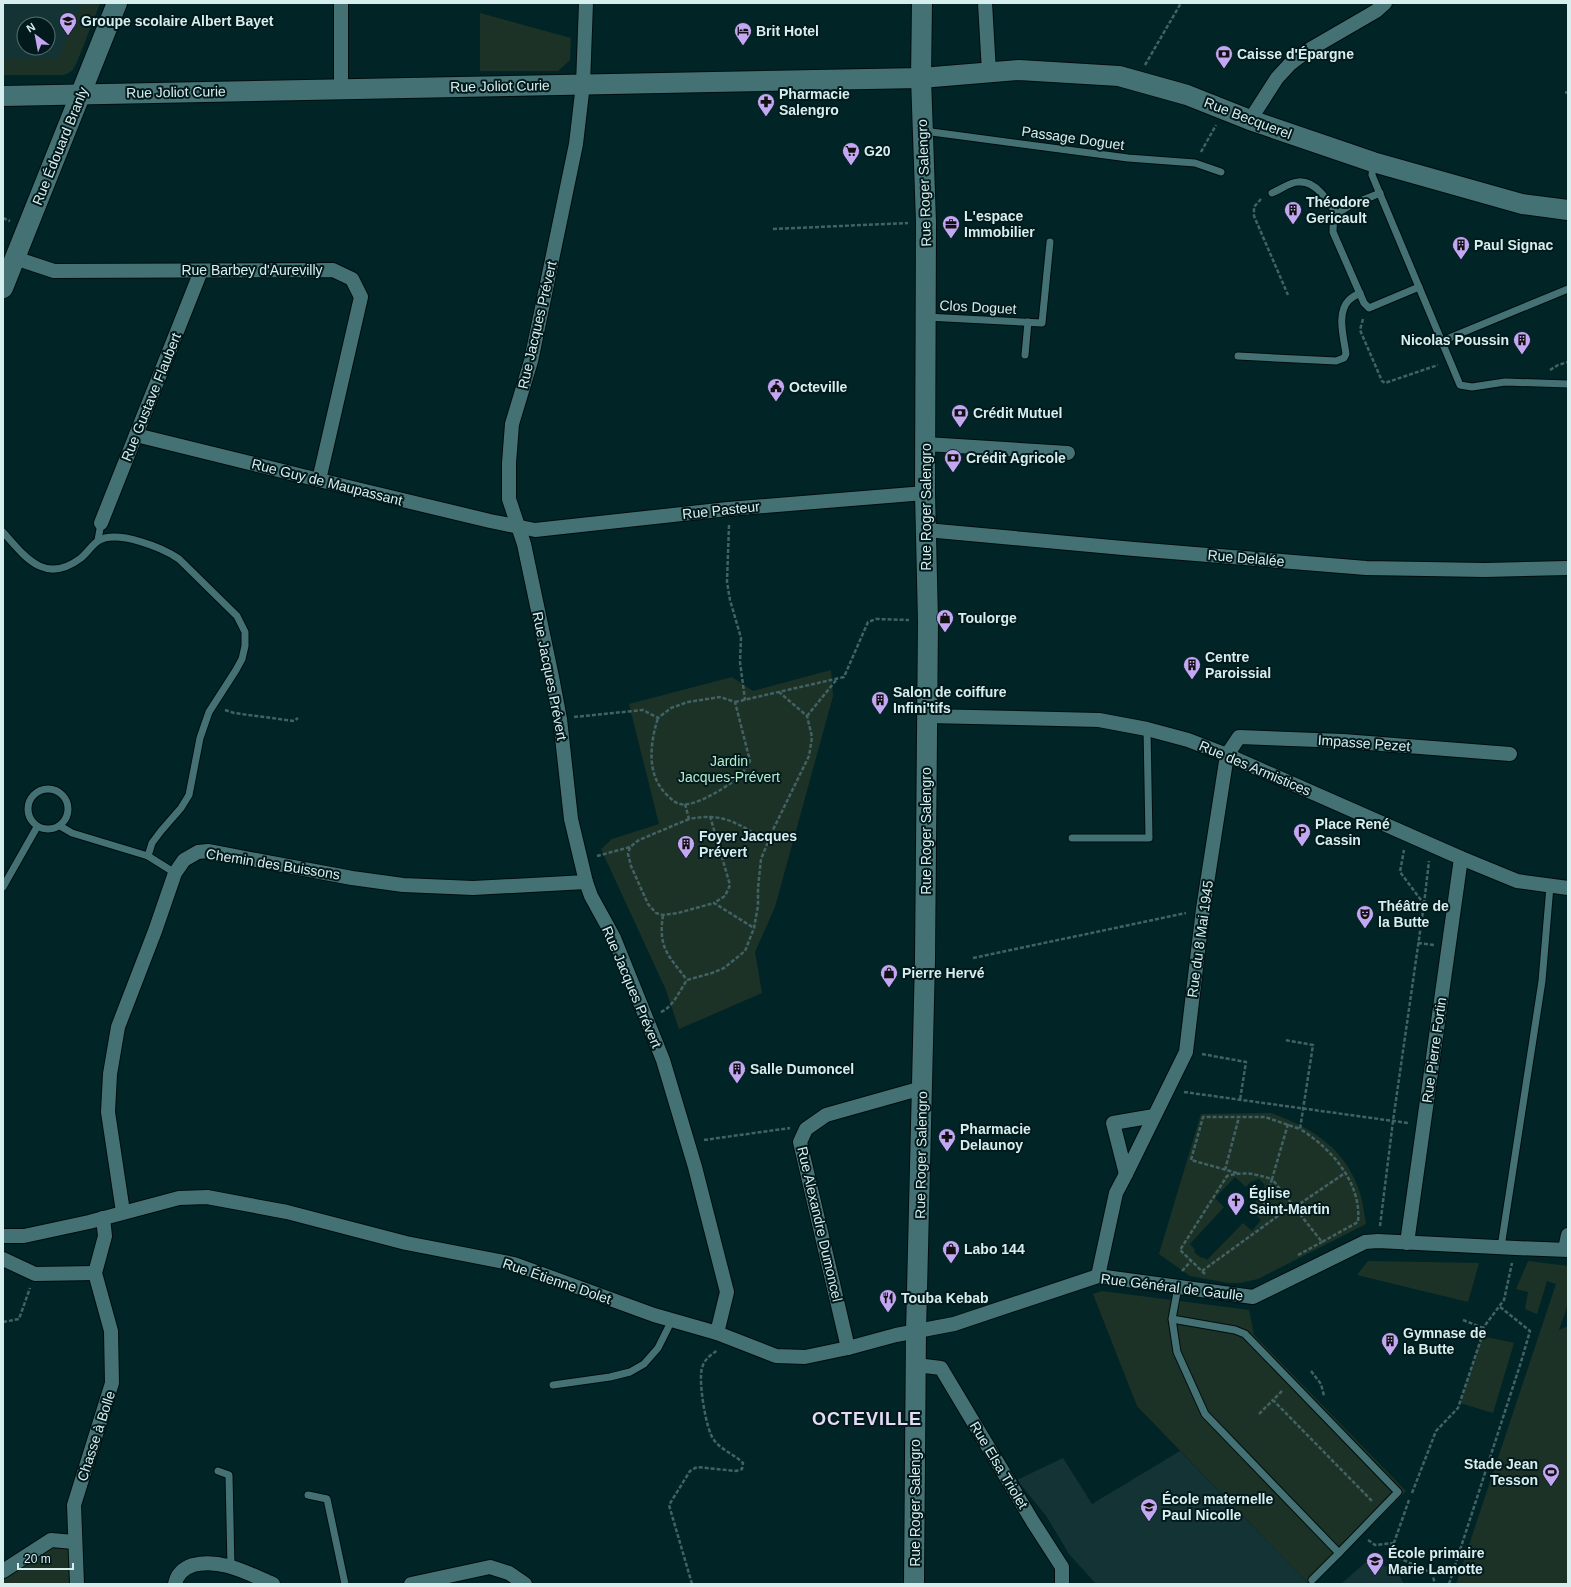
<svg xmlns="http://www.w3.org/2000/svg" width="1571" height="1587" viewBox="0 0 1571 1587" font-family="Helvetica,sans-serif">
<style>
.built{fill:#143335;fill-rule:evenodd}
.green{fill:#1d3227;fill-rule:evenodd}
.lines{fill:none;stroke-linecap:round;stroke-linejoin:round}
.lane-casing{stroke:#000d0e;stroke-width:9}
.street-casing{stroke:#000d0e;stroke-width:16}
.secondary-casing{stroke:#000d0e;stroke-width:22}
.path{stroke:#426264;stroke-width:2.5;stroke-dasharray:4 2;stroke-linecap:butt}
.lane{stroke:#447174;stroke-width:7}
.street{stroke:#447174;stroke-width:14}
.secondary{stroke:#447174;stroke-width:20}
.labels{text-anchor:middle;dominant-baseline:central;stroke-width:4;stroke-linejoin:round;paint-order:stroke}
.poi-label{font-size:14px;font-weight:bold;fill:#d7eeef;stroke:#031a1c;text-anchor:start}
.street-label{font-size:14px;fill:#d7eeef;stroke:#031a1c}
.park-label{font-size:14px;fill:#b4edce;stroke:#031a1c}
.district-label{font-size:18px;font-weight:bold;letter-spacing:1px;fill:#e5dbf7;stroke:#031a1c}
</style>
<rect width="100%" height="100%" fill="#012527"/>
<!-- built -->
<g class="built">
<path d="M3,3H100L76,64L69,73L63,75H3ZM24,24H48V48H24Z"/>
<path d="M1180,1451L1309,1584H1096L1069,1554L1047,1517L1017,1480L1063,1458L1092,1504Z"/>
<path d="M1374,1555L1385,1567L1391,1561L1404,1584H1341Z"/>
</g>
<!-- green -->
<g class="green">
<path d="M81,3H100L76,64L72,71L63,75H3V59L59,58Z"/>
<path d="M480,13L571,38L570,60L558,71H480Z"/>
<path d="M831,670L833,696L775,907L755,952L762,993L679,1029L666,990L601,849L612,839L659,824L629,704L732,677L753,691Z"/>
<path d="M1271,1113C1313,1128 1346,1149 1360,1193C1363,1203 1364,1214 1366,1224L1258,1279L1240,1283H1228L1190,1276L1159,1254L1201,1114ZM1235,1177L1246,1187L1250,1182L1259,1179L1265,1185L1262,1194L1251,1207L1253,1209L1252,1211L1261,1220L1252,1231L1243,1223L1207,1260L1202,1257L1201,1258L1194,1252L1195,1250L1190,1244L1224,1207L1215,1198Z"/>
<path d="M1368,1261L1479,1263L1468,1302L1357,1275Z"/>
<path d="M1528,1261L1568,1266V1304L1559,1330L1568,1326V1584H1456L1556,1284L1559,1285L1547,1281L1537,1314L1525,1309L1528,1292L1516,1289Z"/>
<path d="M1102,1291L1249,1310L1254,1335L1406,1491L1314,1584H1309L1137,1406L1093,1294Z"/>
<path d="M1482,1336L1514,1343L1493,1413L1460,1403Z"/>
<path d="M51,1540L74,1542L77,1584H3V1571Z"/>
</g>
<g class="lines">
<defs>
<g id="lane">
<path d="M924,131L1128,158L1195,163L1221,172"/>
<path d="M1373,163L1372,175L1460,385L1472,387L1505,382L1568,384"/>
<path d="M1272,193C1280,190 1290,182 1298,182C1316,180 1329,202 1337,215"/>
<path d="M1380,193C1367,199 1347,204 1337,215C1333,220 1333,226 1333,232L1364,303L1369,308L1419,287"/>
<path d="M926,317L1042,323L1050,242"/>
<path d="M1442,341L1568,289"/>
<path d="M1025,355L1028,322"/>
<path d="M1238,356L1336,361L1344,358L1346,354C1344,338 1336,313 1349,300C1352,297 1356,295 1360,293"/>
<path d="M3,532C26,558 45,585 81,558C87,553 92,545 98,541C117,529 163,548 179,559L237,616L245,632V646L242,659L236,670L209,712L200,738L189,795L181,808L161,831L152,843L148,856L72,833L60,826"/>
<path d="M98,540L101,523"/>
<circle cx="48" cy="809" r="20"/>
<path d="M1072,838H1149L1147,729"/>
<path d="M148,856L175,873"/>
<path d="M3,887L37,827"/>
<path d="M1501,1247L1542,981L1550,886"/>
<path d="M1172,1319L1235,1330L1245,1334L1398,1492L1339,1553L1205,1414L1177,1352L1172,1319L1178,1287"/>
<path d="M553,1385L610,1377L630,1372L644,1364L658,1348L672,1320"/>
<path d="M218,1471L229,1475L231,1567"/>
<path d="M308,1495L327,1499L345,1584"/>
<path d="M1312,1580L1339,1553"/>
</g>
<g id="street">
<path d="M341,3V89"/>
<path d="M586,3L583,84L576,144L531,361L512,424L509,463V499L524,544L552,677L560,719L571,819L586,882L591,896L614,938L663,1060L695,1167L727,1292L717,1333"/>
<path d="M985,3L989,72"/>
<path d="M1250,120L1277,78L1290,64L1307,51L1376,11L1385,3"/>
<path d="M15,258L54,271L333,270L352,279L361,297L319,480"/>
<path d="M136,435L319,480L490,521L535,530L728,509L925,493"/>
<path d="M926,444L1068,453"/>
<path d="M101,523L201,271"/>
<path d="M926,530L1134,549L1366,568L1485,570L1568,568"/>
<path d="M927,716L1099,720L1147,729L1188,740L1227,755L1461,858L1517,881L1568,888"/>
<path d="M1154,1116L1113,1123L1126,1174L1186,1052L1203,909L1227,755L1239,737L1343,741L1510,754"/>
<path d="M123,1212L108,1112L110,1074L118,1027L155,931L175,873L184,860L198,852L208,851L352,878L403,885L473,888L586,882"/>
<path d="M3,1236H24L89,1222L179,1198L207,1197L287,1212L406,1243L514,1264L654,1315L717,1333L776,1356L805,1357L848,1348L896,1335L954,1324L1098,1276L1253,1297L1365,1242L1378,1241L1516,1248L1568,1250"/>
<path d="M1407,1243L1461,858"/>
<path d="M1565,1249L1568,1235"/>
<path d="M3,1259L35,1274L95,1273"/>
<path d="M1098,1276L1116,1193L1126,1174"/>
<path d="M848,1348L800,1142L806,1129L826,1115L922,1088"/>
<path d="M916,1365L941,1368L1033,1522L1062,1567V1584"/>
<path d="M3,1571L51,1540L74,1542"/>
<path d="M77,1584L74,1505L112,1383L111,1331L95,1273L105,1236L103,1218"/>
<path d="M175,1584C177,1574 184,1568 193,1565C221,1558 247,1573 273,1584"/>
<path d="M411,1584L490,1567L509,1573L525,1584"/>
</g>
<g id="secondary">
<path d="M3,96L921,78L1019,70L1119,76L1187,95L1250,120L1373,162L1522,204L1568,210"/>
<path d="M3,288L117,3"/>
<path d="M914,1584L916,1332L925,960L928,621L925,493L926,222L921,78L922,3"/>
</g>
</defs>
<!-- lane casing -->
<use href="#lane" class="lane-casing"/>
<!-- street casing -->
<use href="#street" class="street-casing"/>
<!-- secondary casing -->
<use href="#secondary" class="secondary-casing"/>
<!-- path -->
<g class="path">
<path d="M1145,65L1181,3"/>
<path d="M1565,92L1568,93"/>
<path d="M1201,152L1216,125"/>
<path d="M1261,199L1254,207V216L1288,295"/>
<path d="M3,218L10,221"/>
<path d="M773,229L908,223"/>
<path d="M1363,319L1360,330L1382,381L1385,383L1438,365"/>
<path d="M1550,370L1558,365L1568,362"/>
<path d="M729,525L727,582L730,600L741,638L740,662L745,700"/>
<path d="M735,702L844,677L868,622L876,619L909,620"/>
<path d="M225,710L234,713L294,721L298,718"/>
<path d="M807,716L837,679"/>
<path d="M574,717L643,710L658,718L671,708L688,702L720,697L735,702L750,761C743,775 734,781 722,789C712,795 691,807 680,804C675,803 671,799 667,795C646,775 650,743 658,718"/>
<path d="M685,804L689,819C725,812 738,824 768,842"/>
<path d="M710,816L730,885L725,896L714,903L754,928"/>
<path d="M689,819L639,840L630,847L628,854L631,866L648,904L656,913L663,915L678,913L714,903"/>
<path d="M597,856L630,847"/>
<path d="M1424,904L1429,861"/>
<path d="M663,915C658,948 668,955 687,980"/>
<path d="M1418,943L1434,945"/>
<path d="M973,958L1186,913"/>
<path d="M661,1012C673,1007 680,990 687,980L712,973L724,968L745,951L754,928L758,906V888L761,859L768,842L769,838L809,756L812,737L807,716L779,692"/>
<path d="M1202,1054L1246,1062L1240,1100"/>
<path d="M1184,1092L1408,1123"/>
<path d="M1288,1124L1272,1179L1322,1242L1358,1222C1362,1183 1331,1148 1300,1129"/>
<path d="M704,1140L790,1128"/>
<path d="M1225,1170L1239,1117"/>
<path d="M1237,1173L1191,1160L1203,1117H1265L1300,1129L1313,1045L1285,1040"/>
<path d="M1295,1207L1345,1173"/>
<path d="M1380,1226L1393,1121L1424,904L1400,872L1404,850"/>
<path d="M1298,1255L1322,1242"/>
<path d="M1182,1271L1191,1261"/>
<path d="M1202,1271L1293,1205"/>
<path d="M1205,1274L1180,1250L1227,1176C1245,1171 1255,1174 1272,1179L1263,1207"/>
<path d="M1463,1320L1483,1328"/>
<path d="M3,1322L19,1319L30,1288"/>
<path d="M1311,1371L1321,1384L1324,1396"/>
<path d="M1282,1391L1273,1400L1372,1501"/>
<path d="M1259,1414L1273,1400"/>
<path d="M1412,1493L1436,1431L1458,1408L1482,1336L1483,1328L1504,1300L1512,1263"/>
<path d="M1409,1500L1390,1554L1432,1573L1435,1584"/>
<path d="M1368,1540L1375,1545L1394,1543"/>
<path d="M692,1584L669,1505L690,1471L697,1467L736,1471L742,1469L743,1463C734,1454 721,1450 714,1440C706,1431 698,1380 702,1368C704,1360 710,1355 718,1350"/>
<path d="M1449,1584L1521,1362L1530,1331L1499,1306"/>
</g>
<!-- lane -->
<use href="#lane" class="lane"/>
<!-- street -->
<use href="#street" class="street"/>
<!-- secondary -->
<use href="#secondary" class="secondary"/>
</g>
<!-- icons -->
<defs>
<symbol id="school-pin" viewBox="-11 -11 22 30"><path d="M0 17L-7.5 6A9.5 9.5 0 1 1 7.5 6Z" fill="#c4a7f2" stroke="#031a1c"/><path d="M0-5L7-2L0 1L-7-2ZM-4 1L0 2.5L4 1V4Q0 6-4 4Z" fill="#111"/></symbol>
<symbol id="hotel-pin" viewBox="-11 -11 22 30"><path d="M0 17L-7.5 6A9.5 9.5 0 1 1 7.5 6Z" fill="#c4a7f2" stroke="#031a1c"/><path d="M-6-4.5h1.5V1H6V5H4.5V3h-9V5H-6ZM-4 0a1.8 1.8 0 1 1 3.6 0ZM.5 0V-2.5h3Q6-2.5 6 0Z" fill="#111"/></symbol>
<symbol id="bank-pin" viewBox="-11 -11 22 30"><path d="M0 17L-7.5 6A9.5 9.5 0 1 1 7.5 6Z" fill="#c4a7f2" stroke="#031a1c"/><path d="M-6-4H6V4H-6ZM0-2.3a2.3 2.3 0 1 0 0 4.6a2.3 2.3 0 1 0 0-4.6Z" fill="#111"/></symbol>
<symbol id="pharmacy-pin" viewBox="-11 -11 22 30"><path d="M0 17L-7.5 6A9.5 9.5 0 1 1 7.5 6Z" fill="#c4a7f2" stroke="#031a1c"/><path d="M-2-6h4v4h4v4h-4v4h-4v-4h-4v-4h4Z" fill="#111"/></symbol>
<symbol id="supermarket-pin" viewBox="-11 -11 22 30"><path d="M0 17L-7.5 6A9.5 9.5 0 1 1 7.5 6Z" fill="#c4a7f2" stroke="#031a1c"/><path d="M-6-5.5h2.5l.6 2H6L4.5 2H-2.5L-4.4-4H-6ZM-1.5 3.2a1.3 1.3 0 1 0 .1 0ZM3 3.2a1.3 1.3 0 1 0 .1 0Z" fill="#111"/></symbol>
<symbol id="building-pin" viewBox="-11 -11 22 30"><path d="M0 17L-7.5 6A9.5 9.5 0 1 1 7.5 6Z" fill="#c4a7f2" stroke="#031a1c"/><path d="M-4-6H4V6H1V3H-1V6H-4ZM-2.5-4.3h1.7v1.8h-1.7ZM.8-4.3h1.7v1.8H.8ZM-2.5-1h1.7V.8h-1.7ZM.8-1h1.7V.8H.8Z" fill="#111"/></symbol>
<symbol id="office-pin" viewBox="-11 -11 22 30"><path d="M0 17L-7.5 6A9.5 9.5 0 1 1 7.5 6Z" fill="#c4a7f2" stroke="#031a1c"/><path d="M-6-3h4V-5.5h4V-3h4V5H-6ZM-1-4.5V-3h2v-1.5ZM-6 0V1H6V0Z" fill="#111"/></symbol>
<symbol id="civic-pin" viewBox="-11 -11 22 30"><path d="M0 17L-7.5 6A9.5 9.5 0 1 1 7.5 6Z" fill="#c4a7f2" stroke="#031a1c"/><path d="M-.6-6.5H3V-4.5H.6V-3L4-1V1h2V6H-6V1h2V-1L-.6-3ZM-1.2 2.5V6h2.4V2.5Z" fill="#111"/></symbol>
<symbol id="shop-pin" viewBox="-11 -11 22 30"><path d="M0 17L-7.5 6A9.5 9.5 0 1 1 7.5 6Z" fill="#c4a7f2" stroke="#031a1c"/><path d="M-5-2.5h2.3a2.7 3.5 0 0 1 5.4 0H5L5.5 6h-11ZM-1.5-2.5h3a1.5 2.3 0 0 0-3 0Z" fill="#111"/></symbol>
<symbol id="parking-pin" viewBox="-11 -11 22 30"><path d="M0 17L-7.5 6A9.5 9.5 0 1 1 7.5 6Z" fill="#c4a7f2" stroke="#031a1c"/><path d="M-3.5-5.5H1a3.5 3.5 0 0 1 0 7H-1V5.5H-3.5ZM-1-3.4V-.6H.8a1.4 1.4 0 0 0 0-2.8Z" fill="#111"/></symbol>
<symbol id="theatre-pin" viewBox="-11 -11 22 30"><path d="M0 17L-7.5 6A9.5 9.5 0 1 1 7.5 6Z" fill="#c4a7f2" stroke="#031a1c"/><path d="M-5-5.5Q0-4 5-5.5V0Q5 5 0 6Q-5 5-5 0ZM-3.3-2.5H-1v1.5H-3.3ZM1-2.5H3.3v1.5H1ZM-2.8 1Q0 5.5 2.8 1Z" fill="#111"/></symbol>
<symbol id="church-pin" viewBox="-11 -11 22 30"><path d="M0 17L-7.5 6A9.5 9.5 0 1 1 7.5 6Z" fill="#c4a7f2" stroke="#031a1c"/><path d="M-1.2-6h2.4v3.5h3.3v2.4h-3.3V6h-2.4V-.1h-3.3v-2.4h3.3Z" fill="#111"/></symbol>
<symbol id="restaurant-pin" viewBox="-11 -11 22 30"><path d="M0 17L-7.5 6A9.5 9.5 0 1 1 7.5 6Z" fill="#c4a7f2" stroke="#031a1c"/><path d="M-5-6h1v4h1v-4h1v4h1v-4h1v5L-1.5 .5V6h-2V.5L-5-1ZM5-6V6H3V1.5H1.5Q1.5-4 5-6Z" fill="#111"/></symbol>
<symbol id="stadium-pin" viewBox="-11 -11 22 30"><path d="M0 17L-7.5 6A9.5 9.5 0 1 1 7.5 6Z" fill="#c4a7f2" stroke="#031a1c"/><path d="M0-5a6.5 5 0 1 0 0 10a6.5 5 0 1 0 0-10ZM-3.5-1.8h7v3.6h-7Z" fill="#111"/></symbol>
</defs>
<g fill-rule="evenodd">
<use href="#school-pin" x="58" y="11" width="20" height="27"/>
<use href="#hotel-pin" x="733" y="21" width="20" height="27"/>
<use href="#bank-pin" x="1214" y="44" width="20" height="27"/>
<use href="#pharmacy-pin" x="756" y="92" width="20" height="27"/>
<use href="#supermarket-pin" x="841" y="141" width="20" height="27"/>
<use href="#building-pin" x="1283" y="200" width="20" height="27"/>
<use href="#office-pin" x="941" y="214" width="20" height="27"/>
<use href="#building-pin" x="1451" y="235" width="20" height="27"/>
<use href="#building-pin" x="1512" y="330" width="20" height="27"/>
<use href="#civic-pin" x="766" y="377" width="20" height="27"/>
<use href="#bank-pin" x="950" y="403" width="20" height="27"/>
<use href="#bank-pin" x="943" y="448" width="20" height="27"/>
<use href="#shop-pin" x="935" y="608" width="20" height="27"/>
<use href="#building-pin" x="1182" y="655" width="20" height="27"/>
<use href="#building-pin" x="870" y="690" width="20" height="27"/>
<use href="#parking-pin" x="1292" y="822" width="20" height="27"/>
<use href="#building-pin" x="676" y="834" width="20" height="27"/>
<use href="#theatre-pin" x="1355" y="904" width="20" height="27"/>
<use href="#shop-pin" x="879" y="963" width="20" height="27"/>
<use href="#building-pin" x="727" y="1059" width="20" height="27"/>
<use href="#pharmacy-pin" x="937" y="1127" width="20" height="27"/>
<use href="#church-pin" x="1226" y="1191" width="20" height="27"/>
<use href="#shop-pin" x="941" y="1239" width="20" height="27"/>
<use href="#restaurant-pin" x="878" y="1288" width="20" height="27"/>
<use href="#building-pin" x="1380" y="1331" width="20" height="27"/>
<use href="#stadium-pin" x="1541" y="1462" width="20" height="27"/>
<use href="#school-pin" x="1139" y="1497" width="20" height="27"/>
<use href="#school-pin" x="1365" y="1551" width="20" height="27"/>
</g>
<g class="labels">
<!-- poi labels -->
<g class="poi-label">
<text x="81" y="21">Groupe scolaire Albert Bayet</text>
<text x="756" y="31">Brit Hotel</text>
<text x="1237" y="54">Caisse d'Épargne</text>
<text x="779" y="94">Pharmacie<tspan x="779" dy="16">Salengro</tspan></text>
<text x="864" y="151">G20</text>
<text x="1306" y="202">Théodore<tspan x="1306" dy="16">Gericault</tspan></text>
<text x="964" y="216">L'espace<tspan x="964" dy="16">Immobilier</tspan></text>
<text x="1474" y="245">Paul Signac</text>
<text x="1509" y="340" text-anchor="end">Nicolas Poussin</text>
<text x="789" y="387">Octeville</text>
<text x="973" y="413">Crédit Mutuel</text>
<text x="966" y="458">Crédit Agricole</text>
<text x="958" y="618">Toulorge</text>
<text x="1205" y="657">Centre<tspan x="1205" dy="16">Paroissial</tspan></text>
<text x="893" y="692">Salon de coiffure<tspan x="893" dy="16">Infini'tifs</tspan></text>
<text x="1315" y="824">Place René<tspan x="1315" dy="16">Cassin</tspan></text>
<text x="699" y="836">Foyer Jacques<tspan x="699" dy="16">Prévert</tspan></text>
<text x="1378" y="906">Théâtre de<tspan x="1378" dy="16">la Butte</tspan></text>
<text x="902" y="973">Pierre Hervé</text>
<text x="750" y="1069">Salle Dumoncel</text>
<text x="960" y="1129">Pharmacie<tspan x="960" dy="16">Delaunoy</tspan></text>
<text x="1249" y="1193">Église<tspan x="1249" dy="16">Saint-Martin</tspan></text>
<text x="964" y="1249">Labo 144</text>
<text x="901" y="1298">Touba Kebab</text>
<text x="1403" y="1333">Gymnase de<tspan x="1403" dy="16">la Butte</tspan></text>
<text x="1538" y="1464" text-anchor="end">Stade Jean<tspan x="1538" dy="16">Tesson</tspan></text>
<text x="1162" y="1499">École maternelle<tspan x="1162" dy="16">Paul Nicolle</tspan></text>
<text x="1388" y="1553">École primaire<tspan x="1388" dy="16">Marie Lamotte</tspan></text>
</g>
<!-- street labels -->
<g class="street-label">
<text transform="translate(500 86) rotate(-1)">Rue Joliot Curie</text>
<text transform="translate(176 92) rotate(-1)">Rue Joliot Curie</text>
<text transform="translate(1248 118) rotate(21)">Rue Becquerel</text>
<text transform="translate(1073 138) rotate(8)">Passage Doguet</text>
<text transform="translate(60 146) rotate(-68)">Rue Édouard Branly</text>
<text transform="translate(924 183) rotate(-92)">Rue Roger Salengro</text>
<text x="252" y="270">Rue Barbey d'Aurevilly</text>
<text transform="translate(978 307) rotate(3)">Clos Doguet</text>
<text transform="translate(537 325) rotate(-77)">Rue Jacques Prévert</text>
<text transform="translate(151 397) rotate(-68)">Rue Gustave Flaubert</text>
<text transform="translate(327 482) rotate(14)">Rue Guy de Maupassant</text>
<text transform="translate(926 507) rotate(-90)">Rue Roger Salengro</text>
<text transform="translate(721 510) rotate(-6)">Rue Pasteur</text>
<text transform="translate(1246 558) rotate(5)">Rue Delalée</text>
<text transform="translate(550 676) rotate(79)">Rue Jacques Prévert</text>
<text transform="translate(1364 743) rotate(4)">Impasse Pezet</text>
<text transform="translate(1255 768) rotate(23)">Rue des Armistices</text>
<text transform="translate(926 831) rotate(-90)">Rue Roger Salengro</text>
<text transform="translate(273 864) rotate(9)">Chemin des Buissons</text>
<text transform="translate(1200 939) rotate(-82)">Rue du 8 Mai 1945</text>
<text transform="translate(632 987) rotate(67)">Rue Jacques Prévert</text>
<text transform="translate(1434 1050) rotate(-82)">Rue Pierre Fortin</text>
<text transform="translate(921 1155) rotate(-89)">Rue Roger Salengro</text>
<text transform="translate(820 1224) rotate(77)">Rue Alexandre Dumoncel</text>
<text transform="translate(557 1281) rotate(19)">Rue Étienne Dolet</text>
<text transform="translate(1172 1287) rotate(7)">Rue Général de Gaulle</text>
<text transform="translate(96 1436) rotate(-72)">Chasse à Bolle</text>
<text transform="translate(999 1465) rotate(59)">Rue Elsa Triolet</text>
<text transform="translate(915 1503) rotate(-90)">Rue Roger Salengro</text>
</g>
<!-- park labels -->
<g class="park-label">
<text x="729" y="761">Jardin<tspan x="729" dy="16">Jacques-Prévert</tspan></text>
</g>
<!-- district labels -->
<g class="district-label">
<text x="867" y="1419">OCTEVILLE</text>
</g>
</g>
<!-- border -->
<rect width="1571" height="1587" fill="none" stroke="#d7eeef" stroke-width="8"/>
<!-- north arrow -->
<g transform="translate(36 36) rotate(328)"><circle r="19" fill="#031a1c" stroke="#586f70"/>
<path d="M0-3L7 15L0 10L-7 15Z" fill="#c4a7f2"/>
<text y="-6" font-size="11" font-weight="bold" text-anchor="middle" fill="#d7eeef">N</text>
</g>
<!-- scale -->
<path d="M18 1563v6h55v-6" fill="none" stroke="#d7eeef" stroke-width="2"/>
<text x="24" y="1563" font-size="12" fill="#d7eeef" stroke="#031a1c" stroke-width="3" paint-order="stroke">20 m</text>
</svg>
